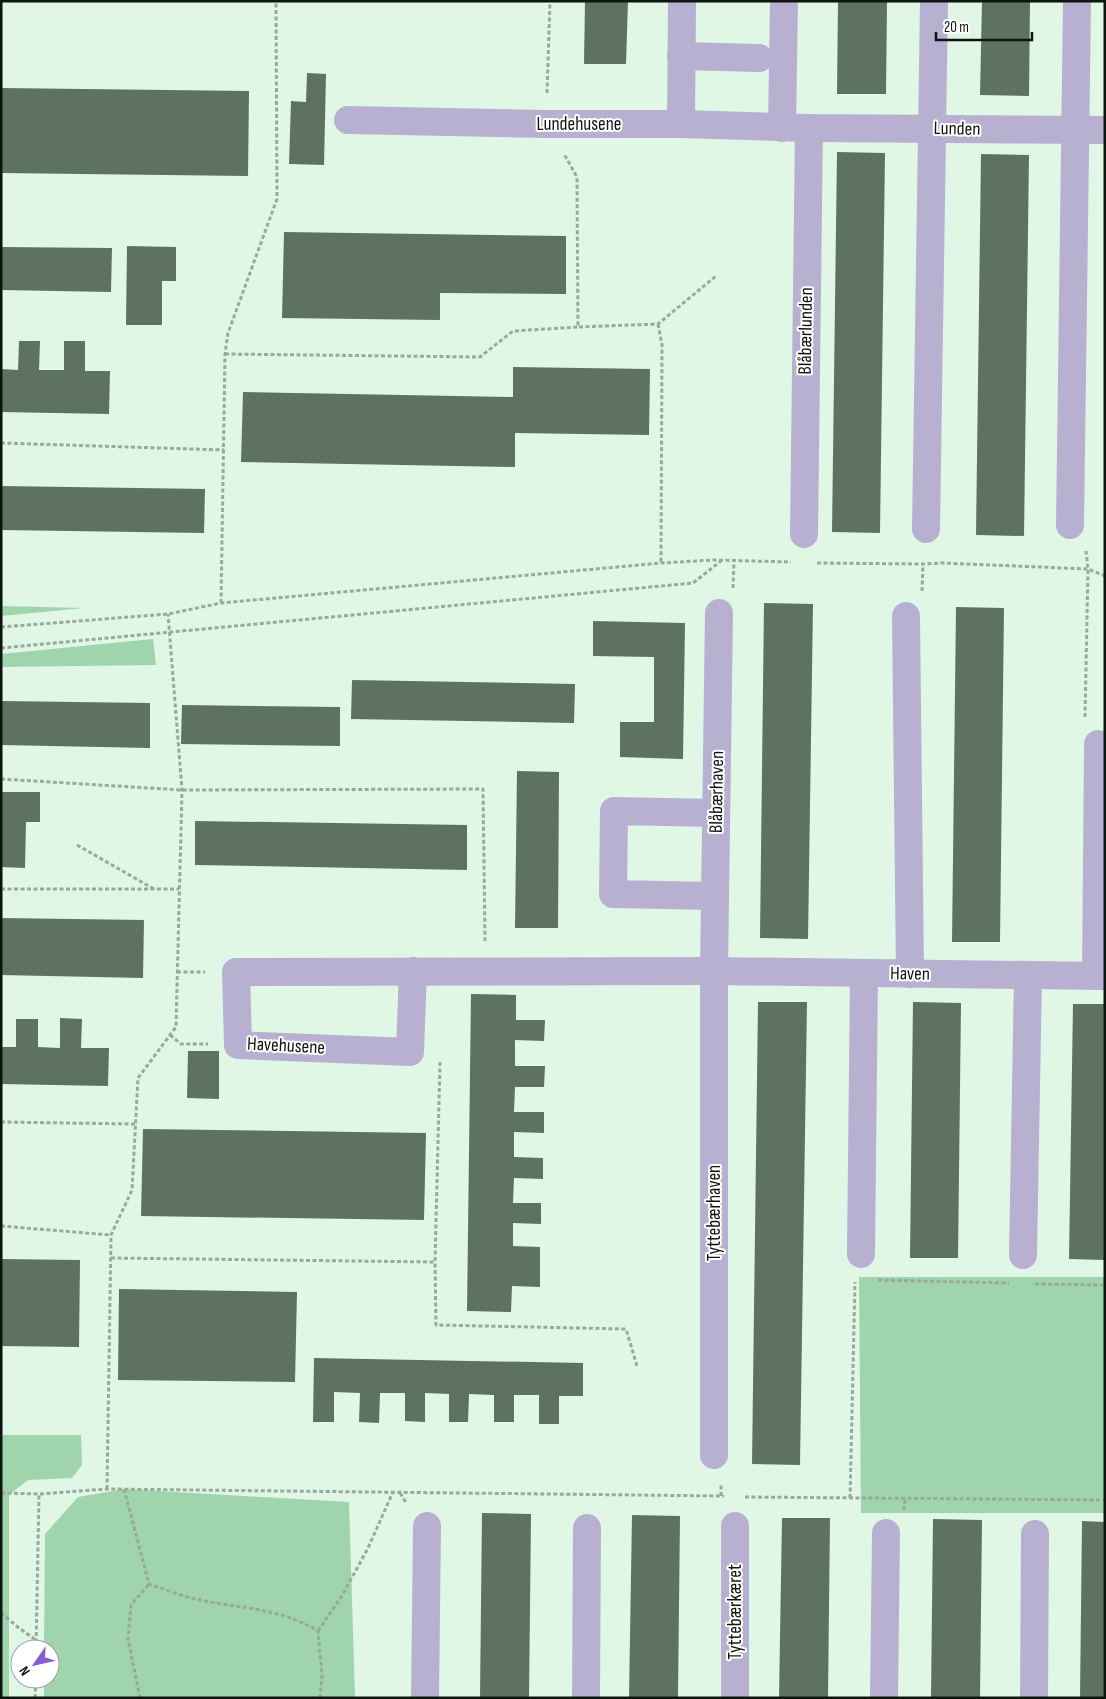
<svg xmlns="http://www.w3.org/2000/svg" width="1106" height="1699" viewBox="0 0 1106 1699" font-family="'Sofia Sans Condensed',sans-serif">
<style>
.green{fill:#9fd4ac}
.building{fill:#5e7262}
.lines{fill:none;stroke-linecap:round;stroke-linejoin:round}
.path{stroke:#98aa9c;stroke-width:3;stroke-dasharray:4 2.5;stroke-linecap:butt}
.minor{stroke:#b8b0d0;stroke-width:28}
.labels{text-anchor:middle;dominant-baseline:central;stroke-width:4;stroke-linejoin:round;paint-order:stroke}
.street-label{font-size:19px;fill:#0d150f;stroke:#fff}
</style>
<rect width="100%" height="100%" fill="#e1f7e5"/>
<!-- green -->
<g class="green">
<path d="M1,606L84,608L1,616Z"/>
<path d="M153,639L156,665L1,667V654Z"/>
<path d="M859,1277H1105V1513H861Z"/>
<path d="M1,1435H81L82,1465L72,1478L28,1480L9,1495V1698H1Z"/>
<path d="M124,1489L349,1502L355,1698H44V1679H50V1649H44L45,1534L78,1497Z"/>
</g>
<!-- building -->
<g class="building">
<path d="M585,1H628L626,64H584Z"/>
<path d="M838,1H887L886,94H837Z"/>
<path d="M982,1H1030L1029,96L980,95Z"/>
<path d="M307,73L326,74L324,165L289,164L291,101L306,102Z"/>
<path d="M1,88L249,91L248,176L1,173Z"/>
<path d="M837,152L885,153L880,533L832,532Z"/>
<path d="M981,154L1029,155L1024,536L976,535Z"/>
<path d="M284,232L566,236V294L440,293V320L282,318Z"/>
<path d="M127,246L176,247V281H162V325H126Z"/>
<path d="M1,247L112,248L111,292L1,290Z"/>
<path d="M19,341H40L39,370H64V341H85V371H110L109,414L1,412V369L18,370Z"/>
<path d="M513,367L650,369L649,435L515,433V467L241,462L243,392L513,397Z"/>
<path d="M1,486L205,489L204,533L1,530Z"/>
<path d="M764,603L813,604L808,939L760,938Z"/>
<path d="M956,607L1004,608L1000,942H952Z"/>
<path d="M593,621L685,623L683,759L620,757V722H654V657L593,656Z"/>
<path d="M352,680L575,684L574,723L351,719Z"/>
<path d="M1,701L150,703V748L1,745Z"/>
<path d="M182,705L340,707V746L181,744Z"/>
<path d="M517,771L559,772L558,928H515Z"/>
<path d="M1,792H40V822H26L25,868L1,867Z"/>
<path d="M195,821L467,825V870L195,865Z"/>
<path d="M1,918L144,920L143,978L1,975Z"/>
<path d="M471,994L516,995V1020H545L544,1041L515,1040V1066H545L544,1087H515L514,1112H544V1133L514,1132V1157L543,1158V1179L514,1178L513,1203H541V1224L513,1223V1246L540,1247V1287L512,1286L511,1312L467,1311Z"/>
<path d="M758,1002H807L800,1465L752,1464Z"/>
<path d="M913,1002L961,1003L958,1258H910Z"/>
<path d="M1073,1004H1105V1260L1069,1259Z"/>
<path d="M60,1018L82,1019L81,1048H109L108,1086L1,1084V1047H16V1019H38V1047L60,1048Z"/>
<path d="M188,1051H219V1099L187,1098Z"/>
<path d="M143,1129L426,1133L424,1220L141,1216Z"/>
<path d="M1,1259L80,1260L79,1347L1,1346Z"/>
<path d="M119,1289L297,1292L295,1382L118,1380Z"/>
<path d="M314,1358L583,1363V1396H559V1424H539V1395H514V1422H494V1395L469,1394L468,1422H449V1394L425,1393V1422L405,1421V1393H380L379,1423L359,1422L360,1393L334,1392V1422H313Z"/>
<path d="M482,1513L531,1514L529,1698H480Z"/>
<path d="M632,1515L680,1516L678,1698H629Z"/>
<path d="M782,1518H830L828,1698H779Z"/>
<path d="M933,1519L982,1520L980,1698H931Z"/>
<path d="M1082,1521L1105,1522V1698H1080Z"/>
</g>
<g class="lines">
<!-- path -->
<g class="path">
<path d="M547,93L550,1"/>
<path d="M658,324L662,345L661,563"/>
<path d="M579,327L658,324L716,276"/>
<path d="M225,354L480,357L513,331L578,327L577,177L564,154"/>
<path d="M1,443L224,450"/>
<path d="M817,563L923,564L942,563L1088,569L1105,576"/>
<path d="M733,588L734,561"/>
<path d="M922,591L923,564"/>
<path d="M221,603L225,354L228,333L277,199L276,1"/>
<path d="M1,627L168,614L221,603L661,563L714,560L791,562"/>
<path d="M1,648L693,583L721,561"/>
<path d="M1085,717L1088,569L1086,551"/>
<path d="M1,779L182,790L483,789L485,941"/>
<path d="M77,845L154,889"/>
<path d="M1,889H179"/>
<path d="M177,972H205"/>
<path d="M170,1035L181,1044H208"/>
<path d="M440,1062L435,1262L436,1325L626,1329L637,1366"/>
<path d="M1,1122L135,1124"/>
<path d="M1,1226L111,1235"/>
<path d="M111,1258L435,1262"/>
<path d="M878,1280L1009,1283"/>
<path d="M1035,1284L1105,1285"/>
<path d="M107,1489L111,1235L132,1190L138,1078L176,1027L182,790L168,614"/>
<path d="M124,1489L149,1584C165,1589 183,1597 200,1600C240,1608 283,1609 318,1631L322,1675L320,1698"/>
<path d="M1,1493L39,1494L107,1489L724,1496"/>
<path d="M400,1493L407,1504"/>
<path d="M721,1496V1484"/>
<path d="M745,1497L1105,1500"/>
<path d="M850,1498L855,1282"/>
<path d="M904,1510L905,1498"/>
<path d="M1,1613L19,1628L36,1640"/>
<path d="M318,1631L343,1594L368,1548L393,1492"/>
<path d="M36,1649L39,1494"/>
<path d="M35,1698L36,1679"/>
<path d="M140,1698L128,1639L131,1605L149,1584"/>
</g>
<!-- minor -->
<g class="minor">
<path d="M681,56L759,58"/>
<path d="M348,120L546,124H681L809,128L1105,130"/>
<path d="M681,124L682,1"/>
<path d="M782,128L784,1"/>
<path d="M1070,525L1077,1"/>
<path d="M926,529L934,1"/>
<path d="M804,534L809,128"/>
<path d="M906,616L910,974"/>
<path d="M715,896L613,894L614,811L716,813"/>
<path d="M413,971L410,1052L238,1045L236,972L714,971L1105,976"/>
<path d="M1096,976L1098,744"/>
<path d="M861,1254L864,973"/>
<path d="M1023,1255L1028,975"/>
<path d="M714,1455V971L719,613"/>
<path d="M425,1698L427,1526"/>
<path d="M586,1698L587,1528"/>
<path d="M735,1698V1526"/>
<path d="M884,1698L886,1533"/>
<path d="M1034,1698L1035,1534"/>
</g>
</g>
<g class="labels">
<!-- street labels -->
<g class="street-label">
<text x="579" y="124">Lundehusene</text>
<text transform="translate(957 129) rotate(1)">Lunden</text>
<text transform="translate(806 331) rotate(-89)">Blåbærlunden</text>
<text transform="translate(717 792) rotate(-89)">Blåbærhaven</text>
<text transform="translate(910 974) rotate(1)">Haven</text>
<text transform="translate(286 1046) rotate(3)">Havehusene</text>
<text transform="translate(714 1213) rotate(-90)">Tyttebærhaven</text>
<text transform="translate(735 1612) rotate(-90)">Tyttebærkæret</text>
</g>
</g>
<!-- border -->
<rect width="1106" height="1699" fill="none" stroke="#0d150f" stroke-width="5"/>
<!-- north arrow -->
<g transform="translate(35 1664) rotate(236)"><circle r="24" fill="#ffffff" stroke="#9ea19f"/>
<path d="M0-4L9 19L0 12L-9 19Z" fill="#875dd7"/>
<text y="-8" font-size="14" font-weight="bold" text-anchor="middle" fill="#0d150f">N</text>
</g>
<!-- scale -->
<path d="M936 32v8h96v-8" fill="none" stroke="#0d150f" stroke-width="2.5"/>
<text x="944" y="32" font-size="15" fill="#0d150f" stroke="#ffffff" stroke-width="4" paint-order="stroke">20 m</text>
</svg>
